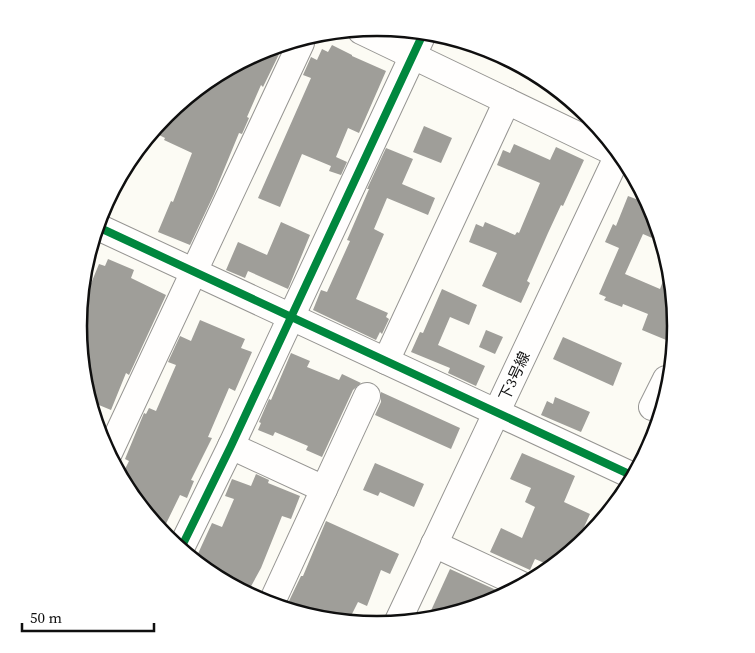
<svg xmlns="http://www.w3.org/2000/svg" width="755" height="653" viewBox="0 0 755 653" font-family="'Source Serif 4','Noto Sans JP',serif">
<style>
.building{fill:#9f9e99}
.lines{fill:none;stroke-linecap:round;stroke-linejoin:round}
.minor-casing{stroke:#969592;stroke-width:28}
.minor{stroke:#fffefd;stroke-width:26}
.cycleway-casing{stroke:#fff;stroke-width:11}
.cycleway{stroke:#00873e;stroke-width:8}
.labels{text-anchor:middle;dominant-baseline:central;stroke-width:5;stroke-linejoin:round;paint-order:stroke}
.street-label{font-size:15px;fill:#0f0f0f;stroke:#fff}
.rim{fill:none;stroke:#0f0f0f;stroke-width:2.5}
</style>
<rect width="100%" height="100%" fill="#fcfbf4"/>
<!-- building -->
<g class="building">
<path d="M332,45L352,55V56L386,71L359,133L348,128L336,157L347,162L341,175L329,171L331,166L302,154L280,207L258,198L311,78L303,75L311,57L317,60L322,49L328,52Z"/>
<path d="M283,46L263,87L261,85L247,117L249,118L242,134L239,133L214,194L190,245L158,232L171,201L173,202L192,153L164,140L165,138L159,135L168,114L263,50Z"/>
<path d="M424,126L452,138L441,163L413,152Z"/>
<path d="M514,144L550,160L556,147L584,160L563,206L561,205L548,233L527,281L530,283L521,303L482,286L497,253L469,242L476,224L483,227L485,222L515,235L517,232L519,233L540,183L497,165L503,150L510,153Z"/>
<path d="M386,148L413,159L402,184L435,198L428,215L387,198L374,229L384,234L356,299L388,313L386,317L389,319L382,334L380,332L376,340L313,310L321,290L327,292L350,241L347,240L369,189H367Z"/>
<path d="M628,196L649,204L654,212L659,241L643,234L625,274L660,289L666,273L676,327L671,342L642,330L648,314L623,304L622,307L604,300L606,297L599,294L619,248L605,242L613,224L616,226Z"/>
<path d="M281,222L310,235L288,289L248,271L245,278L226,270L238,242L267,255Z"/>
<path d="M108,259L134,270L131,278L166,295L129,375L126,373L111,410L94,403L79,327L83,303L99,264L105,266Z"/>
<path d="M442,289L477,305L469,325L450,317L438,345L485,366L476,386L448,373L450,368L411,352L420,332L423,333Z"/>
<path d="M200,320L245,339L241,348L252,352L235,391L229,388L208,437L212,438L191,480L194,481L187,498L180,495L162,532L123,473L129,461L125,459L144,413L146,414L149,408L156,411L176,365L168,362L180,336L191,341Z"/>
<path d="M486,330L503,337L495,354L479,347Z"/>
<path d="M563,337L622,363L613,386L553,359Z"/>
<path d="M291,353L310,361L307,367L339,380L342,374L361,383L353,390L322,457L306,450L308,446L275,432L273,436L258,430L261,423L259,422L269,399L271,400Z"/>
<path d="M381,392L460,428L451,449L375,415L381,402Z"/>
<path d="M555,397L590,412L581,432L541,415L547,401L553,404Z"/>
<path d="M522,453L575,476L564,502L590,514L575,547L549,565L535,559L530,570L490,552L501,528L522,538L535,507L525,502L531,488L510,479Z"/>
<path d="M375,463L424,484L414,507L380,492L378,496L363,490Z"/>
<path d="M256,474L269,480L268,483L300,496L291,519L282,516L261,568L249,590L234,583L196,558L212,523L222,527L234,499L225,496L232,479L251,486Z"/>
<path d="M326,521L399,554L390,574L381,570L367,606L358,602L349,620L293,609L296,604L289,601L301,576H303Z"/>
<path d="M450,569L505,594L492,603L429,615Z"/>
</g>
<g class="lines">
<defs>
<g id="minor">
<path d="M361,31L613,152"/>
<path d="M98,227L631,475"/>
<path d="M386,361L507,101"/>
<path d="M652,407L666,379"/>
<path d="M231,446L324,489"/>
<path d="M109,453L301,43"/>
<path d="M434,544L520,584"/>
<path d="M181,548L231,446L422,36"/>
<path d="M271,604L367,396"/>
<path d="M398,621L617,157"/>
</g>
</defs>
<!-- minor casing -->
<use href="#minor" class="minor-casing"/>
<!-- minor -->
<use href="#minor" class="minor"/>
<defs>
<g id="cycleway">
<path d="M98,227L631,475"/>
<path d="M181,548L231,446L422,36"/>
</g>
</defs>
<!-- cycleway casing -->
<use href="#cycleway" class="cycleway-casing"/>
<!-- cycleway -->
<use href="#cycleway" class="cycleway"/>
</g>
<g class="labels">
<!-- street labels -->
<g class="street-label">
<text transform="translate(514 376) rotate(-65)">下3号線</text>
</g>
</g>
<!-- crop -->
<path d="M0 0H755V653H0ZM87 326a290 290 0 1 1 580 0a290 290 0 1 1-580 0Z" fill="#fff" fill-rule="evenodd"/>
<path class="rim" d="M87 326a290 290 0 1 1 580 0a290 290 0 1 1-580 0Z"/>
<!-- scale -->
<path d="M22 623v8h132v-8" fill="none" stroke="#0f0f0f" stroke-width="2.5"/>
<text x="30" y="623" font-size="15" fill="#0f0f0f" stroke="#ffffff" stroke-width="4" paint-order="stroke">50 m</text>
</svg>
